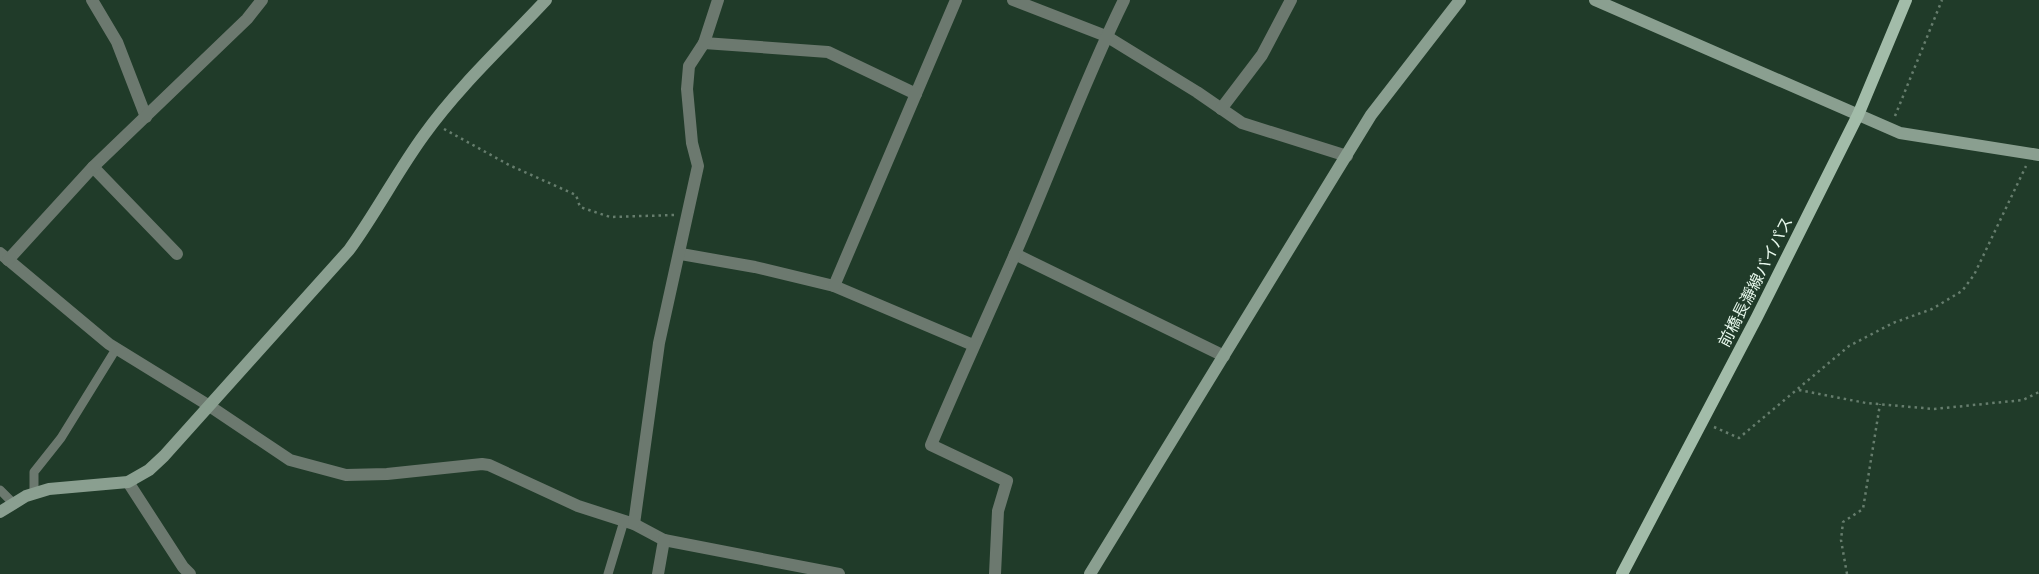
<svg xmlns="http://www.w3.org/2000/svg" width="2039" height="574" viewBox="0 0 2039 574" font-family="'Nunito Sans','Noto Sans JP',sans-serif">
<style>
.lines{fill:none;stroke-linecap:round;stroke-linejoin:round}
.path{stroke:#667d6d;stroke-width:2.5;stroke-dasharray:2.5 4;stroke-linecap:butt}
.lane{stroke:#6c796f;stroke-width:9}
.street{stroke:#6c796f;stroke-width:12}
.secondary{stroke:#8a9f90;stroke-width:12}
.primary{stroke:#a2bca9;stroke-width:12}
.labels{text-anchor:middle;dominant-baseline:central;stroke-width:5;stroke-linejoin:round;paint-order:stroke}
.street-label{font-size:16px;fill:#e8f9ed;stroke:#203b29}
</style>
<rect width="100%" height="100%" fill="#203b29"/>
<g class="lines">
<!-- path -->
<g class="path">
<path d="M1895,116L1942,0"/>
<path d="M444,129L509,165L576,195L580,207L610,217L675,215"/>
<path d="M1799,390L1866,403L1934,409L2023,400L2039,392"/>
<path d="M1714,427L1739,438L1849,346L1893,323L1932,309L1962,291L1974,275L2026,166"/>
<path d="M1847,574L1841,540L1843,522L1863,509L1880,404"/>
</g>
<!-- lane -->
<g class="lane">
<path d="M0,490L14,504"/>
<path d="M34,493V472L61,438L116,349"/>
<path d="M608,574L624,521"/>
</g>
<!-- street -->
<g class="street">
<path d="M92,0L117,42L146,117"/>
<path d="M1013,0L1106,36L1197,92L1242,123L1347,156"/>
<path d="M704,43L828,52L916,94"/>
<path d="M1221,109L1262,55L1291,0"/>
<path d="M93,167L177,254"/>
<path d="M0,253L109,344L208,405L290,460L346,475L387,474L482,464L489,465L578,506L634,524L664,540L839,574"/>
<path d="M681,254L755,267L834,286L973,345"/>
<path d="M1015,254L1224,356"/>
<path d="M8,260L93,167L247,19L262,0"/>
<path d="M834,286L956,0"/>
<path d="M128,482L183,567L190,574"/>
<path d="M634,524L659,343L698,166L692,143L687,89L689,66L704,43L718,0"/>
<path d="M658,574L664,540"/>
<path d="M995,574L998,511L1007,481L931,445C958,381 987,318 1015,254C1052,170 1083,83 1124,0"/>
</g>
<!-- secondary -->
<g class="secondary">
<path d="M1595,0L1900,133L2039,155"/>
<path d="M0,512L26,496L49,489L128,482L149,470L164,456L349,250C376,213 397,172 424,135C459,86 505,44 546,0"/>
<path d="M1090,574L1371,115L1460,0"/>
</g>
<!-- primary -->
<path class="primary" d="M1622,574L1757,317L1858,115L1906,0"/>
</g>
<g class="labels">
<!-- street labels -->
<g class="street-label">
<text transform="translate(1756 282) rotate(-63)">前橋長瀞線バイパス</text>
</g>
</g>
</svg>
